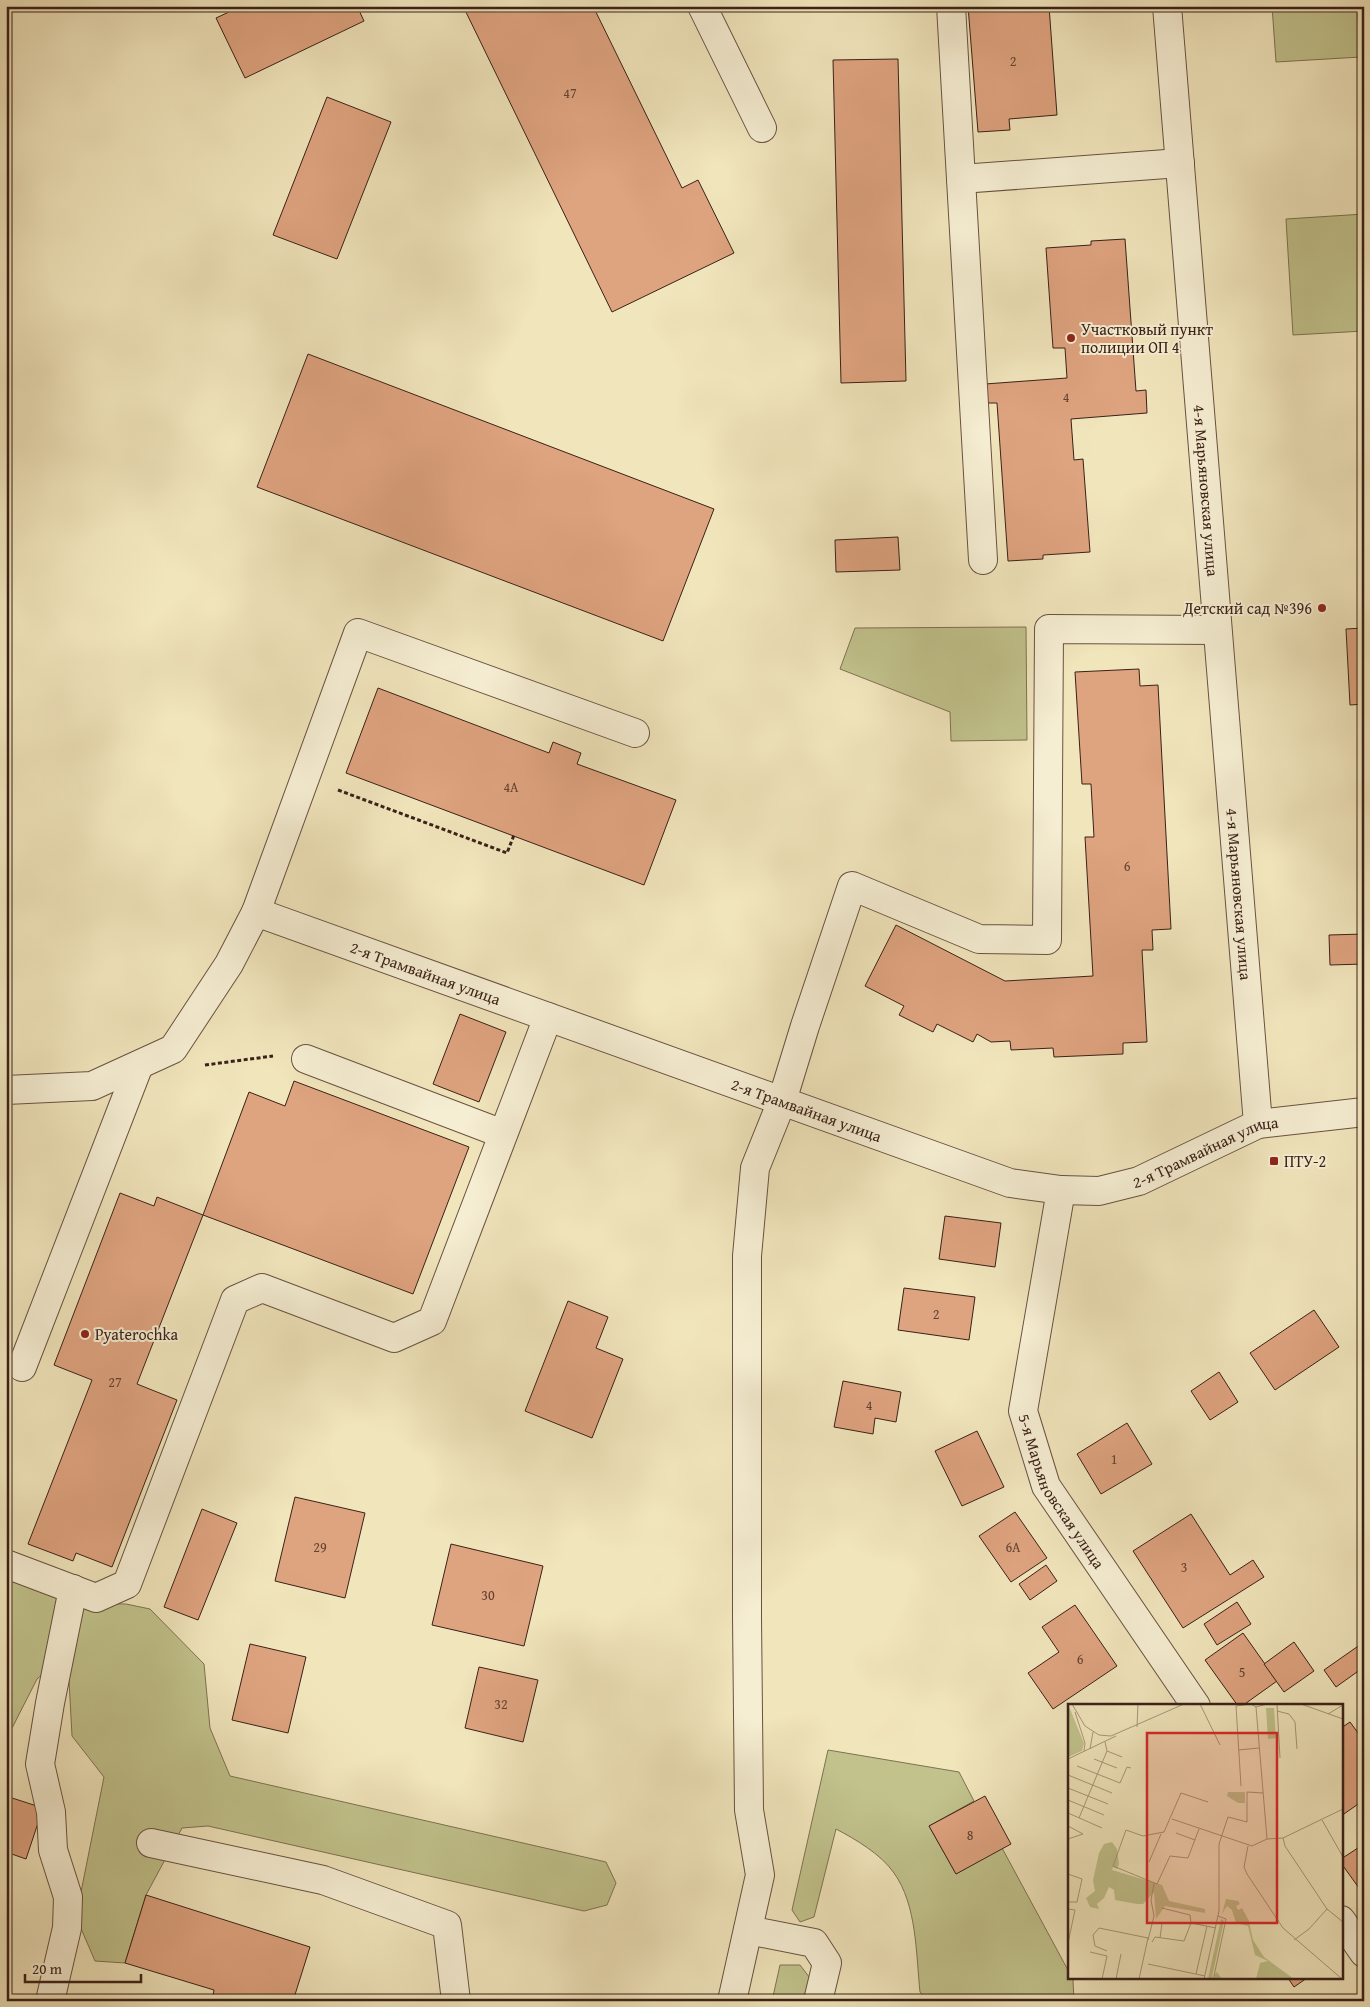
<svg xmlns="http://www.w3.org/2000/svg" width="1370" height="2007" viewBox="0 0 1370 2007" font-family="'Gentium Book Plus',serif">
<style>
.green{fill:#c1c28c;stroke:#7e7252}
.building{fill:#dea37f;stroke:#3a2118}
.lines{fill:none;stroke-linecap:round;stroke-linejoin:round}
.minor-casing{stroke:#685241;stroke-width:30}
.path{stroke:#3a2118;stroke-width:3;stroke-dasharray:4 2.5;stroke-linecap:butt}
.minor{stroke:#f6eed3;stroke-width:28}
.poi-dot{fill:#8f2418;stroke:#f6eed3;stroke-width:2}
.labels{text-anchor:middle;dominant-baseline:central;stroke-width:4;stroke-linejoin:round;paint-order:stroke}
.number-label{font-size:14px;fill:#634232}
.poi-label{font-size:16px;fill:#3a2118;stroke:#f6eed3;text-anchor:start}
.street-label{font-size:16px;fill:#3a2118;stroke:#f6eed3}
.inset-road{fill:none;stroke:#a8977a;stroke-width:1}
.view{fill:#d62828;fill-opacity:0.15;stroke:#d62828;stroke-width:2.5}
.inset-edge{fill:none;stroke:#3a2118;stroke-width:2.5}
</style>
<rect width="100%" height="100%" fill="#f1e5bc"/>
<filter id="stains"><feTurbulence type="fractalNoise" baseFrequency=".004" numOctaves="4"/><feColorMatrix values="0 0 0 0 .2 0 0 0 0 .09 0 0 0 0 .02 0 0 0 .5 -.17"/></filter>
<radialGradient id="worn" r=".72"><stop offset=".6" stop-color="#630" stop-opacity="0"/><stop offset="1" stop-color="#630" stop-opacity=".3"/></radialGradient>
<!-- green -->
<g class="green">
<path d="M1272,6H1357L1361,57L1276,62Z"/>
<path d="M1364,214V331L1293,335L1286,219Z"/>
<path d="M1026,627L1027,740L951,741L950,712L840,669L855,628Z"/>
<path d="M6,1577L70,1603L126,1604L150,1609L204,1664L210,1728L230,1776L606,1862L616,1883L607,1905L584,1911L208,1826L182,1828L146,1895L125,1963L95,1961L76,1917L104,1777L72,1736L69,1680L56,1663L37,1679L6,1740Z"/>
<path d="M828,1750L959,1772L974,1801L929,1826L956,1874L1002,1848L1069,1972V1978L1073,1980L1074,2001H927L920,1992C916,1954 917,1905 894,1873C881,1854 855,1839 836,1829L814,1917L800,1922L792,1910Z"/>
<path d="M780,1965H800L813,1982L809,2001H772Z"/>
</g>
<!-- building -->
<g class="building">
<path d="M242,6H357L364,21L245,78L216,18Z"/>
<path d="M463,6H593L682,188L698,180L734,253L612,312Z"/>
<path d="M968,6H1049L1057,115L1009,119L1010,130L978,132Z"/>
<path d="M898,59L906,381L841,383L833,60Z"/>
<path d="M327,97L391,122L337,259L273,235Z"/>
<path d="M1125,239L1136,391L1146,390L1147,413L1071,419L1074,460L1083,459L1090,552L1043,555V559L1008,561L997,403H987L985,384L1067,378L1065,348H1053L1046,248L1091,245V241Z"/>
<path d="M308,354L714,509L663,641L257,487Z"/>
<path d="M898,537L900,570L836,572L835,540Z"/>
<path d="M1364,628V704L1350,705L1346,629Z"/>
<path d="M1139,669L1140,686L1158,685L1171,929L1152,930L1153,950H1142L1147,1042L1123,1043V1054L1054,1057L1053,1048L1011,1050L1010,1041L991,1042L977,1034L973,1042L937,1024L933,1032L899,1015L904,1006L865,986L896,925L1005,981L1093,976L1085,837H1094L1091,784H1082L1075,672Z"/>
<path d="M378,688L549,753L553,742L581,753L577,764L676,800L644,885L346,773Z"/>
<path d="M1364,934V964L1330,965L1329,935Z"/>
<path d="M460,1014L506,1032L479,1102L433,1084Z"/>
<path d="M294,1081L469,1147L413,1294L203,1215L249,1092L285,1106Z"/>
<path d="M120,1193L154,1206L157,1197L203,1215L137,1384L177,1400L112,1567L76,1553L73,1561L28,1544L92,1380L54,1365Z"/>
<path d="M945,1216L1001,1223L995,1267L939,1259Z"/>
<path d="M904,1288L975,1297L969,1340L898,1330Z"/>
<path d="M568,1301L608,1317L596,1348L623,1359L592,1438L525,1411Z"/>
<path d="M1314,1310L1339,1347L1275,1390L1250,1353Z"/>
<path d="M1219,1372L1238,1402L1210,1420L1191,1391Z"/>
<path d="M843,1381L901,1392L896,1422L875,1418L873,1434L834,1427Z"/>
<path d="M1127,1423L1152,1464L1101,1494L1077,1454Z"/>
<path d="M977,1431L1004,1487L962,1506L935,1451Z"/>
<path d="M295,1497L365,1513L345,1598L275,1581Z"/>
<path d="M202,1509L237,1523L198,1620L164,1607Z"/>
<path d="M1015,1512L1047,1558L1011,1582L979,1536Z"/>
<path d="M1191,1514L1230,1575L1253,1560L1264,1577L1183,1628L1133,1551Z"/>
<path d="M451,1544L543,1566L524,1646L432,1625Z"/>
<path d="M1046,1565L1057,1581L1030,1600L1019,1584Z"/>
<path d="M1237,1602L1251,1624L1217,1645L1204,1624Z"/>
<path d="M1075,1605L1117,1666L1053,1709L1028,1673L1059,1652L1042,1627Z"/>
<path d="M1243,1633L1277,1681L1242,1706H1238L1205,1660Z"/>
<path d="M1294,1642L1314,1671L1284,1692L1264,1664Z"/>
<path d="M1364,1642V1667L1336,1687L1324,1670Z"/>
<path d="M250,1644L306,1657L288,1733L232,1720Z"/>
<path d="M479,1667L538,1680L523,1742L465,1728Z"/>
<path d="M1350,1722L1364,1741V1800L1341,1816V1728Z"/>
<path d="M985,1796L1011,1844L956,1874L929,1826Z"/>
<path d="M9,1797L43,1808L26,1859L6,1852V1807Z"/>
<path d="M1364,1844V1895L1341,1863V1859Z"/>
<path d="M146,1895L310,1947L293,2001H212L214,1990L125,1963Z"/>
<path d="M1288,1978H1307L1294,1987Z"/>
</g>
<g class="lines">
<defs>
<g id="minor">
<path d="M702,6L762,128"/>
<path d="M951,6L983,560"/>
<path id="s1" d="M1167,6L1258,1124"/>
<path d="M961,179L1180,163"/>
<path id="s2" d="M256,912L1010,1183L1061,1190L1099,1191L1139,1181L1258,1124L1364,1112"/>
<path d="M306,1059L503,1134"/>
<path d="M6,1090L92,1086L173,1049L229,964L256,912L358,633L635,733"/>
<path id="s3" d="M1061,1190L1023,1411L1046,1486L1196,1706"/>
<path d="M22,1367L139,1065"/>
<path d="M6,1564L96,1598L127,1584L235,1300L262,1288L394,1338L432,1321L548,1017"/>
<path d="M151,1843L323,1880L447,1925L456,2001"/>
<path d="M1341,1920L1364,1953"/>
<path d="M748,1930L814,1943L827,1963L818,2001"/>
<path d="M50,2001L67,1928L68,1897L53,1850L51,1812L40,1764L50,1703L73,1589"/>
<path d="M732,2001L760,1875L749,1810L747,1617V1256L755,1168L782,1101L805,1026L852,886L979,939L1047,940L1049,629L1217,630"/>
</g>
</defs>
<!-- minor casing -->
<use href="#minor" class="minor-casing"/>
<!-- path -->
<g class="path">
<path d="M338,790L507,853L514,835"/>
<path d="M205,1065L273,1056"/>
</g>
<!-- minor -->
<use href="#minor" class="minor"/>
</g>
<!-- markers -->
<g class="poi-dot">
<circle cx="1071" cy="338" r="5"/>
<circle cx="1322" cy="608" r="5"/>
<rect x="1269" y="1156" width="10" height="10" rx="2.5"/>
<circle cx="85" cy="1334" r="5"/>
</g>
<g class="labels">
<!-- number labels -->
<g class="number-label">
<text x="1013" y="61">2</text>
<text x="570" y="93">47</text>
<text x="1066" y="397">4</text>
<text x="511" y="787">4А</text>
<text x="1127" y="866">6</text>
<text x="936" y="1314">2</text>
<text x="115" y="1382">27</text>
<text x="869" y="1405">4</text>
<text x="1114" y="1459">1</text>
<text x="320" y="1547">29</text>
<text x="1013" y="1547">6А</text>
<text x="1184" y="1567">3</text>
<text x="488" y="1595">30</text>
<text x="1080" y="1659">6</text>
<text x="1242" y="1672">5</text>
<text x="501" y="1704">32</text>
<text x="970" y="1835">8</text>
</g>
<!-- poi labels -->
<g class="poi-label">
<text x="1081" y="329">Участковый пункт<tspan x="1081" dy="18">полиции ОП 4</tspan></text>
<text x="1312" y="608" text-anchor="end">Детский сад №396</text>
<text x="1284" y="1161">ПТУ-2</text>
<text x="95" y="1334">Pyaterochka</text>
</g>
<!-- street labels -->
<g class="street-label">
<text stroke="none"><textPath href="#s1" startOffset="486">4-я Марьяновская улица</textPath></text>
<text stroke="none"><textPath href="#s1" startOffset="891">4-я Марьяновская улица</textPath></text>
<text stroke="none"><textPath href="#s2" startOffset="180">2-я Трамвайная улица</textPath></text>
<text stroke="none"><textPath href="#s2" startOffset="585">2-я Трамвайная улица</textPath></text>
<text stroke="none"><textPath href="#s2" startOffset="1005">2-я Трамвайная улица</textPath></text>
<text stroke="none"><textPath href="#s3" startOffset="314">5-я Марьяновская улица</textPath></text>
</g>
</g>
<!-- overview -->
<g transform="translate(1068 1704)">
<rect width="275" height="275" fill="#f1e5bc"/>
<path d="M0,0L16,39L14,47L0,53ZM198,4H206L208,34L200,35ZM160,88H177V99H170L159,92ZM44,138L49,145L51,160L49,165L45,163L44,166L94,181L101,197L137,205V209L97,202L88,215L86,188L75,200H69L47,196L46,186L41,183L36,194L29,200L31,205L22,203L18,194L27,187L25,176L31,149L36,140ZM158,195L170,197L172,200L168,202L170,206L174,204L181,217L185,236L196,253L226,275H188L192,259L200,257L187,251L180,222L168,219L164,206L159,202L154,210ZM153,215L156,217L144,273L149,268L154,275H140Z" fill="#c1c28c"/>
<path class="inset-road" d="M4,0L17,22L31,31L43,32L116,0M132,0L152,41M199,0L188,3L199,135M209,0L212,54M233,0L275,15M209,7L221,10L227,18L229,45M7,8L17,39L16,47M260,10L275,1M69,23L70,0M22,45L25,28M170,46L191,44M39,47L54,53M0,55L48,32M26,55L49,64M9,62L52,79L59,63L63,64M0,71L44,89M173,82L168,2L183,0L188,3M0,84L40,100M0,96L36,111M0,109L34,124M11,114L39,47L37,38M104,115L184,142L199,135L215,134L275,105M254,116L275,153M0,122L15,130L0,135M131,125L120,154L102,152L89,180L45,162L58,126L75,132L96,128L113,89L140,98M108,129L127,136M215,134L217,142L259,205L275,218M180,142L176,163L179,170L215,224L274,275M81,158L93,130M0,170L14,175L9,198H0M94,204L122,211L123,219M0,205L7,206L0,239M92,234L94,219M80,236L86,212L83,196L86,180M226,236L241,225L259,205M84,238L87,233L116,237L123,219L148,224M39,247L27,242L25,231L31,224L80,234L71,275M22,248L39,252L34,275M80,260L137,272M128,270L139,222M146,272L158,215L150,212M48,275L53,250M136,275L151,207V140L160,113L179,118V88L195,89"/>
<path class="view" d="M79,29H209V219H79Z"/>
<rect width="275" height="275" class="inset-edge"/>
</g>
<!-- margin -->
<rect width="1370" height="2007" fill="none" stroke="#f1e5bc" stroke-width="25"/>
<rect x="8" y="8" width="1355" height="1992" fill="none" stroke="#3a2118" stroke-width="2.5"/>
<rect x="12" y="12" width="1345" height="1982" fill="none" stroke="#3a2118"/>
<!-- scale -->
<path d="M25 1974v8h116v-8" fill="none" stroke="#3a2118" stroke-width="2.5"/>
<text x="32" y="1974" font-size="15" fill="#3a2118" stroke="#f6eed3" stroke-width="4" paint-order="stroke">20 m</text>
<rect width="100%" height="100%" filter="url(#stains)"/>
<rect width="100%" height="100%" fill="url(#worn)"/>
</svg>
